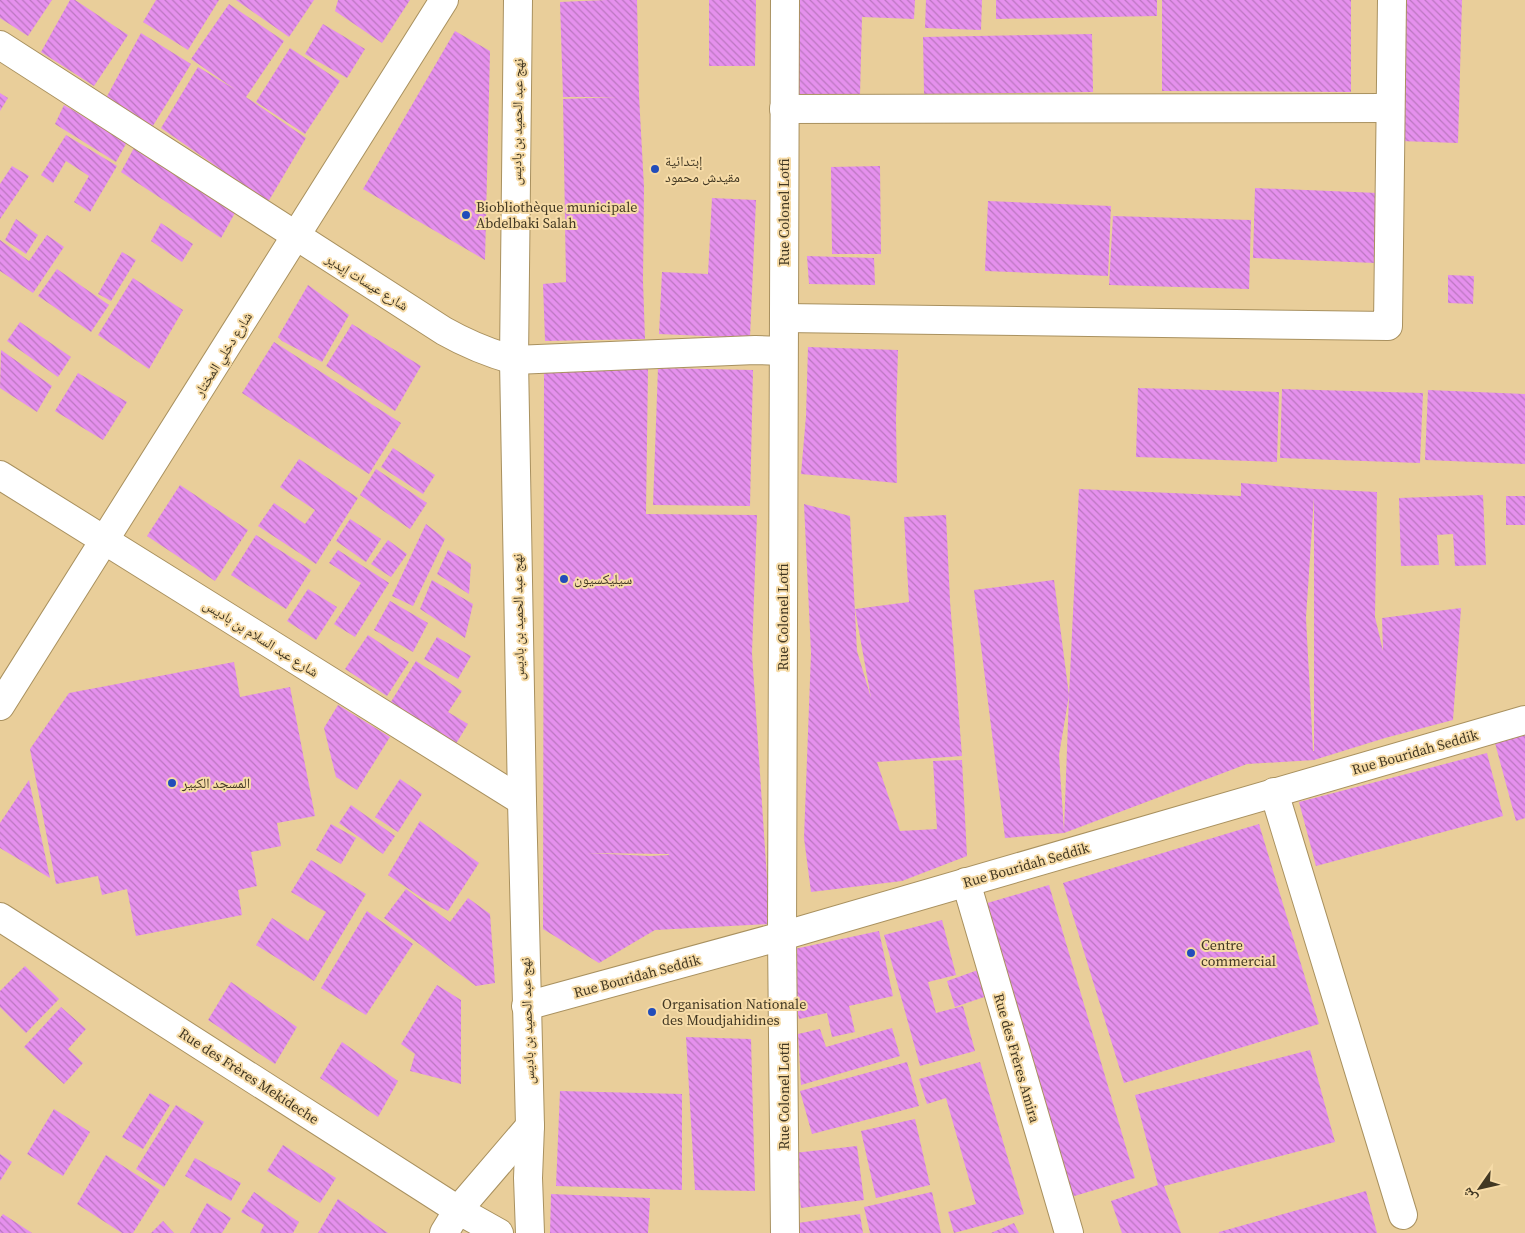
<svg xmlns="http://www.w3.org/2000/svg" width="1525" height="1233" viewBox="0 0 1525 1233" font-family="'Source Serif 4','Noto Naskh Arabic',serif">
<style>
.building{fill:url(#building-back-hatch);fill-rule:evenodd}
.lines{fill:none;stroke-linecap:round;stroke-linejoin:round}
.minor-casing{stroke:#a9915f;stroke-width:30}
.secondary-casing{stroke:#a9915f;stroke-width:30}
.primary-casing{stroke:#a9915f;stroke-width:30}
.minor{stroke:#fff;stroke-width:28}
.secondary{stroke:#fff;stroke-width:28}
.primary{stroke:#fff;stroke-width:28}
.poi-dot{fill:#214cba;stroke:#f6dba7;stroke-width:2}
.labels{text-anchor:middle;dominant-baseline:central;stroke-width:4;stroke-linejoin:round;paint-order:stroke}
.street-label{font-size:14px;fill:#423823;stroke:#f6dba7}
.poi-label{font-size:14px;fill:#423823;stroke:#f6dba7;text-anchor:start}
</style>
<defs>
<pattern id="building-back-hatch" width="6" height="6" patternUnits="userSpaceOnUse" patternTransform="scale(1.25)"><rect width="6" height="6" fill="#e590ed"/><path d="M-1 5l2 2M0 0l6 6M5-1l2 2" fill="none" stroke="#bb77c0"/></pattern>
</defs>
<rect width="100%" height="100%" fill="#e9ce9a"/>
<!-- building -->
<g class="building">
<path d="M0,0H52L28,36L0,18Z"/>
<path d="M70,0H75L128,35L94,86L41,52Z"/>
<path d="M156,0H219L188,50L143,22Z"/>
<path d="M236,0H314L289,37Z"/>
<path d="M338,0H410L382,43L335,11Z"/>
<path d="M606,0H637L639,96L644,187L643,281L645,339L545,341L543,284L566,282L563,99L617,97H563L560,2Z"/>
<path d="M709,0H756L755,66H709Z"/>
<path d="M798,0H915L914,19L862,17L860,96L795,94Z"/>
<path d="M926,0H982L981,30L925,28Z"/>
<path d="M996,0H1157V16L996,19Z"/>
<path d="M1162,0H1351V92L1162,91Z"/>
<path d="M1404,0H1462L1458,143L1400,141Z"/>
<path d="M229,4L284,41L246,97L306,138L268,202L161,128L198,67L236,90L191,59Z"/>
<path d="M323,24L365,49L347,78L305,54Z"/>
<path d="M455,31L490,51L485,260L363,189Z"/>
<path d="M141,33L191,64L151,129L105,100Z"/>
<path d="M1092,34L1093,92L924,94L923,37Z"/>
<path d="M290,48L340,81L305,134L256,102Z"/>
<path d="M0,93L8,98L0,111Z"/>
<path d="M64,105L127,142L116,162L55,124Z"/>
<path d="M66,135L117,166L90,212L74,202L89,176L66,161L53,183L41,175Z"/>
<path d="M135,146L236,211L221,238L121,172Z"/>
<path d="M12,166L29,176L0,219V184Z"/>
<path d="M880,166L881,254H832L831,167Z"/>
<path d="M1255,188L1378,193L1375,263L1253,258Z"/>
<path d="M712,198L756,200L750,338L659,334L662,272L708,274Z"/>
<path d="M988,201L1111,206L1108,276L985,271Z"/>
<path d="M1113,216L1251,220L1249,289L1109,285Z"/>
<path d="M16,219L38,235L26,254L5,240Z"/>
<path d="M161,223L193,244L182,262L151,241Z"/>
<path d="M47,235L64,247L33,293L0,271V240L29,261Z"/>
<path d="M122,252L136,260L111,301L98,294Z"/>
<path d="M807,256L874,258L875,285L809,284Z"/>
<path d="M57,269L109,305L91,332L38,296Z"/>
<path d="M1448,275L1474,276L1473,304L1448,303Z"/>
<path d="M133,278L183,310L149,369L98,335Z"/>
<path d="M308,285L349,315L322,362L282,341L278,337Z"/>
<path d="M20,322L71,357L58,377L7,341Z"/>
<path d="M352,324L421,366L395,411L326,366Z"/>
<path d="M274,342L401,423L369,474L242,393Z"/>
<path d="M808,347L898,350L896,419L897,483L801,474L806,416Z"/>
<path d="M1,350L52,386L37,412L0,388Z"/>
<path d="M544,367L648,368L646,514L757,515L752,653L770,924L655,930L599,963L543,929ZM587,853L669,854V855L650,856Z"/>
<path d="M658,368L753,370L750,506L653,505Z"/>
<path d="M78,373L127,402L103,440L55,411Z"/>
<path d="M1138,388L1279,392L1277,462L1136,457Z"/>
<path d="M1282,389L1423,393L1420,463L1280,458Z"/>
<path d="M1428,390L1525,394V464L1425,460Z"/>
<path d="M393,448L435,475L423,494L381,467Z"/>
<path d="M299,459L358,498L316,564L258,526L274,503L305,524L315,510L280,487Z"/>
<path d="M376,469L427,503L410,529L360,495Z"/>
<path d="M1241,483L1314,489L1377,492L1375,617L1383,651L1382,618L1461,608L1453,720L1385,738L1314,760L1247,764L1064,833L1005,838L974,590L1054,580L1069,695L1079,489L1241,496ZM1314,497V751H1313L1306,618ZM1069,695L1064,831L1059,755Z"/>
<path d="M180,485L248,530L215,581L147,536Z"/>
<path d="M1483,495L1486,565L1455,566L1453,534L1437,535L1439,565L1401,566L1399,498Z"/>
<rect x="1506" y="496" width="19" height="29"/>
<path d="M804,504L850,516L857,651L871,698L855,609L909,602L904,517L946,515L950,601L962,756L877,762L900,831L937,829L933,761L962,760L967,856L902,881L811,892L804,838L811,653Z"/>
<path d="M350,519L381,539L366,562L336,541Z"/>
<path d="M426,524L445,539L413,606L392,596Z"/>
<path d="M256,535L311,570L286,609L231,575Z"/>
<path d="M388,540L407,554L391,577L371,564Z"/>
<path d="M338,550L389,583L355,637L334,624L361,583L329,563Z"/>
<path d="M448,550L471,564L469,594L437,574Z"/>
<path d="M432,580L473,604L465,638L420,609Z"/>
<path d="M308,589L337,607L316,640L287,621Z"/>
<path d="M390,601L428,623L413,652L374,630Z"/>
<path d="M368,635L409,662L387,696L345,669Z"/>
<path d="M437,637L471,656L458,679L424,659Z"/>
<path d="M416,661L462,691L448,712L468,724L454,747L389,705Z"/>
<path d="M234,662L240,697L290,687L315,816L277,823L281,846L251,852L257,886L238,890L242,915L136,936L127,889L102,895L98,876L56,884L30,749L69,693Z"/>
<path d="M338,705L390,737L357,790L336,777L324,728Z"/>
<path d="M1525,735V818L1516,821L1495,743Z"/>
<path d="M1487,753L1503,816L1316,866L1299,802Z"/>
<path d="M400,779L422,794L398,832L375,817Z"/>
<path d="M29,780L50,878L0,848V823Z"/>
<path d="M351,805L395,836L383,854L339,823Z"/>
<path d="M420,821L479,863L448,911L422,898L388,875Z"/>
<path d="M331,824L356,838L341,864L316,850Z"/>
<path d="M1259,824L1319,1024L1124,1083L1063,883Z"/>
<path d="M311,860L366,894L314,981L256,945L272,918L308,941L326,912L291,892Z"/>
<path d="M1049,885L1135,1178L1071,1197L984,904Z"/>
<path d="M406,889L450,922L468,898L490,914L495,983L476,986L384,918Z"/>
<path d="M367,911L413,944L366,1015L321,988Z"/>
<path d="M942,920L956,975L928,982L936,1013L963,1006L975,1051L920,1066L884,935Z"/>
<path d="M879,931L893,996L849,1006L855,1032L832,1037L827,1013L799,1019L785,951Z"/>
<path d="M25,966L59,999L26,1033L0,1007V991Z"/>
<path d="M981,969L990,995L955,1007L947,981Z"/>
<path d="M231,982L297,1027L275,1064L208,1020Z"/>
<path d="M437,985L461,1000V1084L410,1071L415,1054L401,1044Z"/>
<path d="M61,1007L86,1029L68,1049L83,1063L64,1084L24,1047Z"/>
<path d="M892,1028L900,1056L801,1085L798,1034L820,1029L826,1047Z"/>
<path d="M686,1037L751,1039L755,1191L695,1190Z"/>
<path d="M342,1042L398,1081L378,1117L320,1078Z"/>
<path d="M1310,1050L1335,1142L1164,1186L1181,1233H1122L1111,1201L1158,1185L1135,1095Z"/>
<path d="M907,1062L919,1106L812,1134L800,1091Z"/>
<path d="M980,1062L1024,1214L954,1233L948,1212L976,1204L946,1098L927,1104L919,1079Z"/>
<path d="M560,1091L682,1094V1190L556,1186Z"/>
<path d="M150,1093L170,1105L143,1149L122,1137Z"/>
<path d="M176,1105L204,1122L164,1187L136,1169Z"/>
<path d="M54,1109L90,1132L63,1176L27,1154Z"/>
<path d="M915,1119L930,1185L876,1198L861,1131Z"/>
<path d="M283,1145L336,1178L320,1203L267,1171Z"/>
<path d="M857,1146L864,1200L801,1208L794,1153Z"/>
<path d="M0,1154L12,1162L0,1181Z"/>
<path d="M106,1155L160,1190L133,1233H122L77,1204Z"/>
<path d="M195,1158L241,1183L231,1201L185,1176Z"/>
<path d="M1366,1191L1377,1233H1219V1232Z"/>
<path d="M254,1192L299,1222L293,1233H260L264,1225L241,1212Z"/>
<path d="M932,1192L941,1233H870L864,1207Z"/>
<path d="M551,1194L650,1198L648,1233H550Z"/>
<path d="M338,1199L388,1233H318Z"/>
<path d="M207,1203L231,1218L222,1233H190Z"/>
<path d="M3,1214L32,1233H0V1218Z"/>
<path d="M860,1214L863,1233H799L798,1223Z"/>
<path d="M163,1221L174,1233H151Z"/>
<path d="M1014,1223L1019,1233H991Z"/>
</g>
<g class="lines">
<defs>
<g id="minor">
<path d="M785,0L782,936L785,1233"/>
<path d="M0,45L444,331C467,344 489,353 514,360L755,350L783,351"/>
<path d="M784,109L1389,108"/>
<path d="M784,318L1388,326L1392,0"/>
<path d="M0,475L522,801"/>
<path d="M0,706L444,0"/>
<path d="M1274,792L1403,1215"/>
<path d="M966,882L1069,1233"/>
<path d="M0,917L458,1210L499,1233"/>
<path d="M444,1233L458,1210L530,1126"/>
</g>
<path id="secondary" d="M526,1006L782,936L1525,720"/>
<path id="primary" d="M518,0L514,360L522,801L530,1126L528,1178L530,1233"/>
</defs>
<!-- minor casing -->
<use href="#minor" class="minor-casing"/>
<!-- secondary casing -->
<use href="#secondary" class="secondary-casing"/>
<!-- primary casing -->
<use href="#primary" class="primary-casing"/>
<!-- minor -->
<use href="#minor" class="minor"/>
<!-- secondary -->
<use href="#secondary" class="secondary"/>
<!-- primary -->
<use href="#primary" class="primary"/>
</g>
<!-- markers -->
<g class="poi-dot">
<circle cx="655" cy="169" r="5"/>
<circle cx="466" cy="215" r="5"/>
<circle cx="564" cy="579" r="5"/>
<circle cx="172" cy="783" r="5"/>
<circle cx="1191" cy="953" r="5"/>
<circle cx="652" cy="1012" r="5"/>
</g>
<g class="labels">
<!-- street labels -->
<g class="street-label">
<text transform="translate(517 122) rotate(-89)">نهج عبد الحميد بن باديس</text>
<text transform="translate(784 212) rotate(-90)">Rue Colonel Lotfi</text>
<text transform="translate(367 282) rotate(32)">شارع عيسات إيدير</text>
<text transform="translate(223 354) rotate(-58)">شارع دخلي المختار</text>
<text transform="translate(518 617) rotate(-91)">نهج عبد الحميد بن باديس</text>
<text transform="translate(783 617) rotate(-90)">Rue Colonel Lotfi</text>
<text transform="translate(261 638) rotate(32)">شارع عبد السلام بن باديس</text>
<text transform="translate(1415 752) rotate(-16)">Rue Bouridah Seddik</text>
<text transform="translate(1026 865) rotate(-16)">Rue Bouridah Seddik</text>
<text transform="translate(637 976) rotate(-15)">Rue Bouridah Seddik</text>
<text transform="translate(527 1021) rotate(-92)">نهج عبد الحميد بن باديس</text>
<text transform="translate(1017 1058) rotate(74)">Rue des Frères Amira</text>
<text transform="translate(249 1076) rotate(33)">Rue des Frères Mekideche</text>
<text transform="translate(784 1096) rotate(-90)">Rue Colonel Lotfi</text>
</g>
<!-- poi labels -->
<g class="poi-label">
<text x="665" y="161">إبتدائية<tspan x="665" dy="16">مقيدش محمود</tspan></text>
<text x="476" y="207">Biobliothèque municipale<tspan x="476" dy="16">Abdelbaki Salah</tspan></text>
<text x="574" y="579">سيليكسيون</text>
<text x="182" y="783">المسجد الكبير</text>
<text x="1201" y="945">Centre<tspan x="1201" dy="16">commercial</tspan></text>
<text x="662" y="1004">Organisation Nationale<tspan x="662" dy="16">des Moudjahidines</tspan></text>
</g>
</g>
<!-- north arrow -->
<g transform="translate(1480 1188) rotate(236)" stroke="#f6dba7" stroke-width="4" paint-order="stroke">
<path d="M0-4L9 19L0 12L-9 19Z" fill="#423823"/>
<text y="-8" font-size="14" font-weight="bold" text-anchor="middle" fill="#423823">ش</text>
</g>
</svg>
